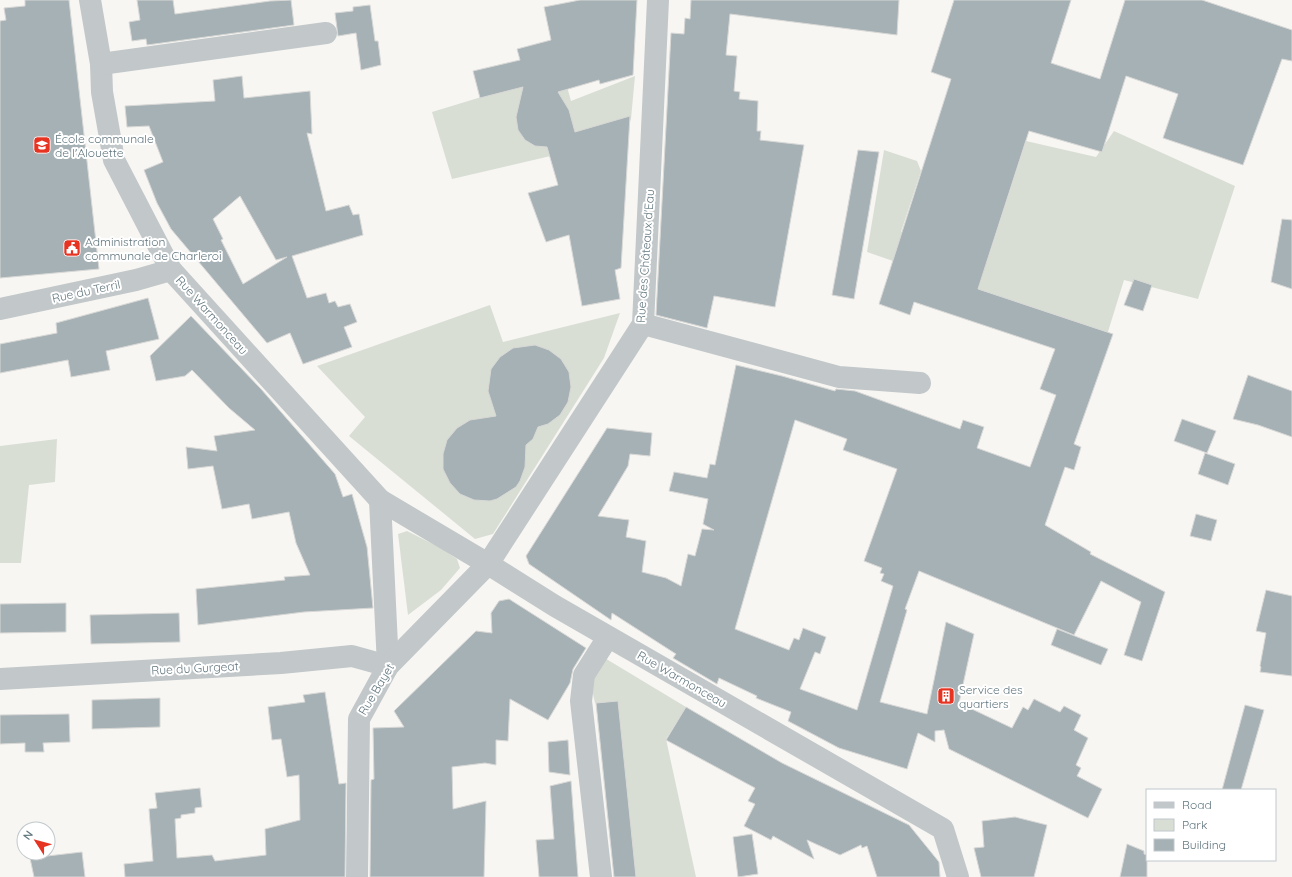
<svg xmlns="http://www.w3.org/2000/svg" width="1292" height="877" viewBox="0 0 1292 877" font-family="Quicksand,sans-serif">
<style>
.green{fill:#d9ded4}
.building{fill:#a6b1b5;stroke:#d8d8d6;fill-rule:evenodd}
.lines{fill:none;stroke-linecap:round;stroke-linejoin:round}
.minor{stroke:#c2c7c9;stroke-width:22}
.labels{text-anchor:middle;dominant-baseline:central;stroke-width:4;stroke-linejoin:round;paint-order:stroke}
.poi-label{font-size:12px;fill:#61767f;stroke:#fff;text-anchor:start}
.street-label{font-size:12px;fill:#61767f;stroke:#fff}
</style>
<rect width="100%" height="100%" fill="#f7f6f3"/>
<!-- green -->
<g class="green">
<path d="M563,72L571,101L635,76L631,119L623,139L452,179L432,112Z"/>
<path d="M1114,131L1235,186L1198,299L1124,280L1107,335L867,252L884,150L917,161L921,171L901,232L987,262L1026,141L1096,157Z"/>
<path d="M490,305L503,342L620,313L604,358L493,534L475,539L349,436L365,417L317,366Z"/>
<path d="M57,439L55,482L29,485L21,563H0V446Z"/>
<path d="M407,531L439,547L457,559L460,568L441,590L408,615L398,534Z"/>
<path d="M603,657L686,707L666,739L696,877H636L618,701L595,703L591,685Z"/>
</g>
<!-- building -->
<g class="building">
<path d="M25,0H69L99,269L0,278V21L6,20L4,8L25,6Z"/>
<path d="M137,0H173L175,14L270,1L291,0L294,25L147,45L146,39L132,41L129,22L140,20Z"/>
<path d="M580,0H637L633,75L600,84L599,80L558,92L569,110L575,132L630,116L621,268L615,270L620,299L582,306L569,235L546,242L528,193L558,185L547,147L535,146L525,140L518,130L516,117L523,87L480,98L473,71L520,60L517,49L551,40L544,7Z"/>
<path d="M691,0H899L897,35L730,14L726,55L737,56L734,91L740,92L739,99L758,101L757,131H761L760,140L804,145L775,307L714,296L707,328L656,315L671,33L684,34L685,18L690,19Z"/>
<path d="M954,0H1071L1051,63L1100,79L1125,0H1202L1292,30V61L1282,59L1243,165L1163,138L1178,94L1126,76L1102,152L1029,131L978,289L1113,334L1074,444L1081,447L1074,470L1065,467L1045,525L1091,552L1090,554L1165,592L1142,661L1124,655L1141,602L1101,581L1074,635L919,571L905,609L907,610L880,702L927,714L946,622L974,634L959,703L1012,728L1023,707L1028,710L1034,699L1060,712L1064,706L1081,715L1074,730L1088,738L1076,765L1081,768L1077,776L1102,789L1088,818L949,749L944,730L935,731V742L918,733L907,769L839,748L788,721L791,712L756,698L757,696L719,678L717,684L673,658L676,654L612,613L611,620L529,564L526,556L607,428L652,433L650,456L630,454L628,466L598,516L629,520L626,537L646,541L642,572L666,578L681,586L688,554L695,556L702,529L714,530L703,524L708,499L669,491L674,472L707,478L710,464L715,465L736,365L782,376L835,391L836,389L855,391L960,429L963,420L984,427L977,448L1030,467L1056,395L1040,389L1055,349L914,302L910,315L879,304L951,79L931,72ZM795,420L847,439L843,450L897,469L864,561L882,568L880,573L884,574L881,581L893,586L857,710L800,689L815,652L820,654L826,637L803,628L799,640L794,638L789,650L735,629Z"/>
<path d="M370,5L375,41H378L381,65L361,70L356,33L338,36L335,13L353,11V7Z"/>
<path d="M242,76L244,98L310,91L312,134L307,133L326,211L349,205L353,215L359,214L363,235L292,256L307,298L326,293L329,303L335,301L338,307L350,304L357,322L344,327L352,347L303,364L290,333L267,343L171,229L157,203L144,170L163,162L149,126L127,127L125,106L215,101L213,80ZM240,196L276,260L287,257L243,284L221,240L223,239L213,219Z"/>
<path d="M858,150L879,152L854,299L832,295Z"/>
<path d="M1282,219L1292,220V289L1271,282Z"/>
<path d="M1134,279L1152,285L1143,311L1124,305Z"/>
<path d="M148,298L159,339L106,351L110,370L71,377L68,360L0,373V344L57,333L56,323Z"/>
<path d="M191,316L261,389L335,474L343,497L352,494L367,547L373,608L304,612L198,625L196,589L285,580L284,577L310,575L296,543L289,512L252,519L249,504L222,509L213,466L188,469L186,447L217,451L214,436L255,430L229,408L192,370L185,376L156,381L150,356Z"/>
<path d="M535,345L549,350L561,359L569,372L571,387L568,402L560,415L548,424L538,427L533,439L526,445L525,467L520,481L516,487L497,499L490,501L474,500L460,494L450,483L443,469V454L447,440L457,428L470,420L496,416L488,391L491,369L500,357L513,348Z"/>
<path d="M1248,375L1292,391V437L1258,425L1233,419Z"/>
<path d="M1182,419L1216,431L1207,453L1174,441Z"/>
<path d="M1205,453L1235,464L1228,485L1198,474Z"/>
<path d="M1196,514L1217,520L1211,541L1190,536Z"/>
<path d="M1266,590L1292,596V676L1260,672L1261,667L1260,666L1266,633L1256,631Z"/>
<path d="M509,599L586,648L573,669L570,683L548,720L510,699L508,741L496,740V765L485,763L452,767L453,809L486,801L484,877H370L371,780L374,779L373,728L404,727L394,711L476,631L492,633L491,613L499,601Z"/>
<path d="M66,603V632L0,633V604Z"/>
<path d="M179,613L180,642L91,644L90,615Z"/>
<path d="M1057,629L1108,649L1101,665L1051,645Z"/>
<path d="M325,692L339,784L346,783L345,877H125L124,864L153,861L149,809L157,808L155,793L200,788L202,807L195,808V813L181,815V818L175,819L177,858L212,855L215,861L266,855L265,829L300,820L299,775L287,777L281,739L272,740L268,707L305,702L303,695Z"/>
<path d="M160,698V727L92,729V700Z"/>
<path d="M618,701L625,769L636,877H614L596,703Z"/>
<path d="M1245,705L1264,710L1241,790H1222Z"/>
<path d="M686,707L782,763L909,825L939,862L940,877H877L867,846L862,848L861,845L840,855L807,840L814,859L773,836L771,840L744,826L755,804L748,801L755,788L666,740Z"/>
<path d="M69,714L70,742L43,743L44,752H25V743L0,744V715Z"/>
<path d="M568,740L570,775L549,772L548,742Z"/>
<path d="M571,781L578,877H539L536,840L554,839L550,786Z"/>
<path d="M1015,817L1047,825L1034,877H981L974,848L984,847L982,821Z"/>
<path d="M752,834L758,874L738,877L733,837Z"/>
<path d="M1127,844L1144,851V854L1147,855V877H1120Z"/>
<path d="M82,852L85,877H34L30,858Z"/>
</g>
<g class="lines">
<!-- minor -->
<g class="minor">
<path d="M90,0L101,64L102,92L114,160L171,270L380,500L488,564L555,606L943,829L958,877"/>
<path d="M101,64L326,33"/>
<path d="M0,309L136,280L171,270"/>
<path d="M643,324L839,377L920,383"/>
<path d="M380,500L388,666"/>
<path d="M0,679L281,663L352,656L388,666"/>
<path d="M357,877L359,719L388,666L488,564L643,324L658,0"/>
<path d="M601,877L581,701L584,675L608,637"/>
</g>
</g>
<!-- icons -->
<defs>
<symbol id="school-square" viewBox="-11 -11 22 22"><rect x="-9" y="-9" width="18" height="18" rx="4" fill="#e73422" stroke="#fff"/><path d="M0-5L7-2L0 1L-7-2ZM-4 1L0 2.5L4 1V4Q0 6-4 4Z" fill="#fff"/></symbol>
<symbol id="civic-square" viewBox="-11 -11 22 22"><rect x="-9" y="-9" width="18" height="18" rx="4" fill="#e73422" stroke="#fff"/><path d="M-.6-6.5H3V-4.5H.6V-3L4-1V1h2V6H-6V1h2V-1L-.6-3ZM-1.2 2.5V6h2.4V2.5Z" fill="#fff"/></symbol>
<symbol id="building-square" viewBox="-11 -11 22 22"><rect x="-9" y="-9" width="18" height="18" rx="4" fill="#e73422" stroke="#fff"/><path d="M-4-6H4V6H1V3H-1V6H-4ZM-2.5-4.3h1.7v1.8h-1.7ZM.8-4.3h1.7v1.8H.8ZM-2.5-1h1.7V.8h-1.7ZM.8-1h1.7V.8H.8Z" fill="#fff"/></symbol>
</defs>
<g fill-rule="evenodd">
<use href="#school-square" x="32" y="135" width="20" height="20"/>
<use href="#civic-square" x="62" y="238" width="20" height="20"/>
<use href="#building-square" x="936" y="686" width="20" height="20"/>
</g>
<g class="labels">
<!-- poi labels -->
<g class="poi-label">
<text x="55" y="138">École communale<tspan x="55" dy="14">de l'Alouette</tspan></text>
<text x="85" y="241">Administration<tspan x="85" dy="14">communale de Charleroi</tspan></text>
<text x="959" y="689">Service des<tspan x="959" dy="14">quartiers</tspan></text>
</g>
<!-- street labels -->
<g class="street-label">
<text transform="translate(645 256) rotate(-86)">Rue des Châteaux d'Eau</text>
<text transform="translate(86 291) rotate(-12)">Rue du Terril</text>
<text transform="translate(212 315) rotate(48)">Rue Warmonceau</text>
<text transform="translate(195 668) rotate(-3)">Rue du Gurgeat</text>
<text transform="translate(682 679) rotate(30)">Rue Warmonceau</text>
<text transform="translate(376 689) rotate(-59)">Rue Bayet</text>
</g>
</g>
<!-- legend -->
<rect x="1146" y="789" width="130" height="72" fill="#ffffff" stroke="#c0c8cc"/>
<rect x="1154" y="802" width="20" height="6" fill="#c2c7c9" stroke="#c0c8cc"/>
<text x="1182" y="809" font-size="12" fill="#61767f">Road</text>
<rect x="1154" y="819" width="20" height="12" fill="#d9ded4" stroke="#c0c8cc"/>
<text x="1182" y="829" font-size="12" fill="#61767f">Park</text>
<rect x="1154" y="839" width="20" height="12" fill="#a6b1b5" stroke="#c0c8cc"/>
<text x="1182" y="849" font-size="12" fill="#61767f">Building</text>
<!-- north arrow -->
<g transform="translate(36 841) rotate(306)"><circle r="19" fill="#ffffff" stroke="#c0c8cc"/>
<path d="M0-3L7 15L0 10L-7 15Z" fill="#e73422"/>
<text y="-6" font-size="11" font-weight="bold" text-anchor="middle" fill="#61767f">N</text>
</g>
</svg>
